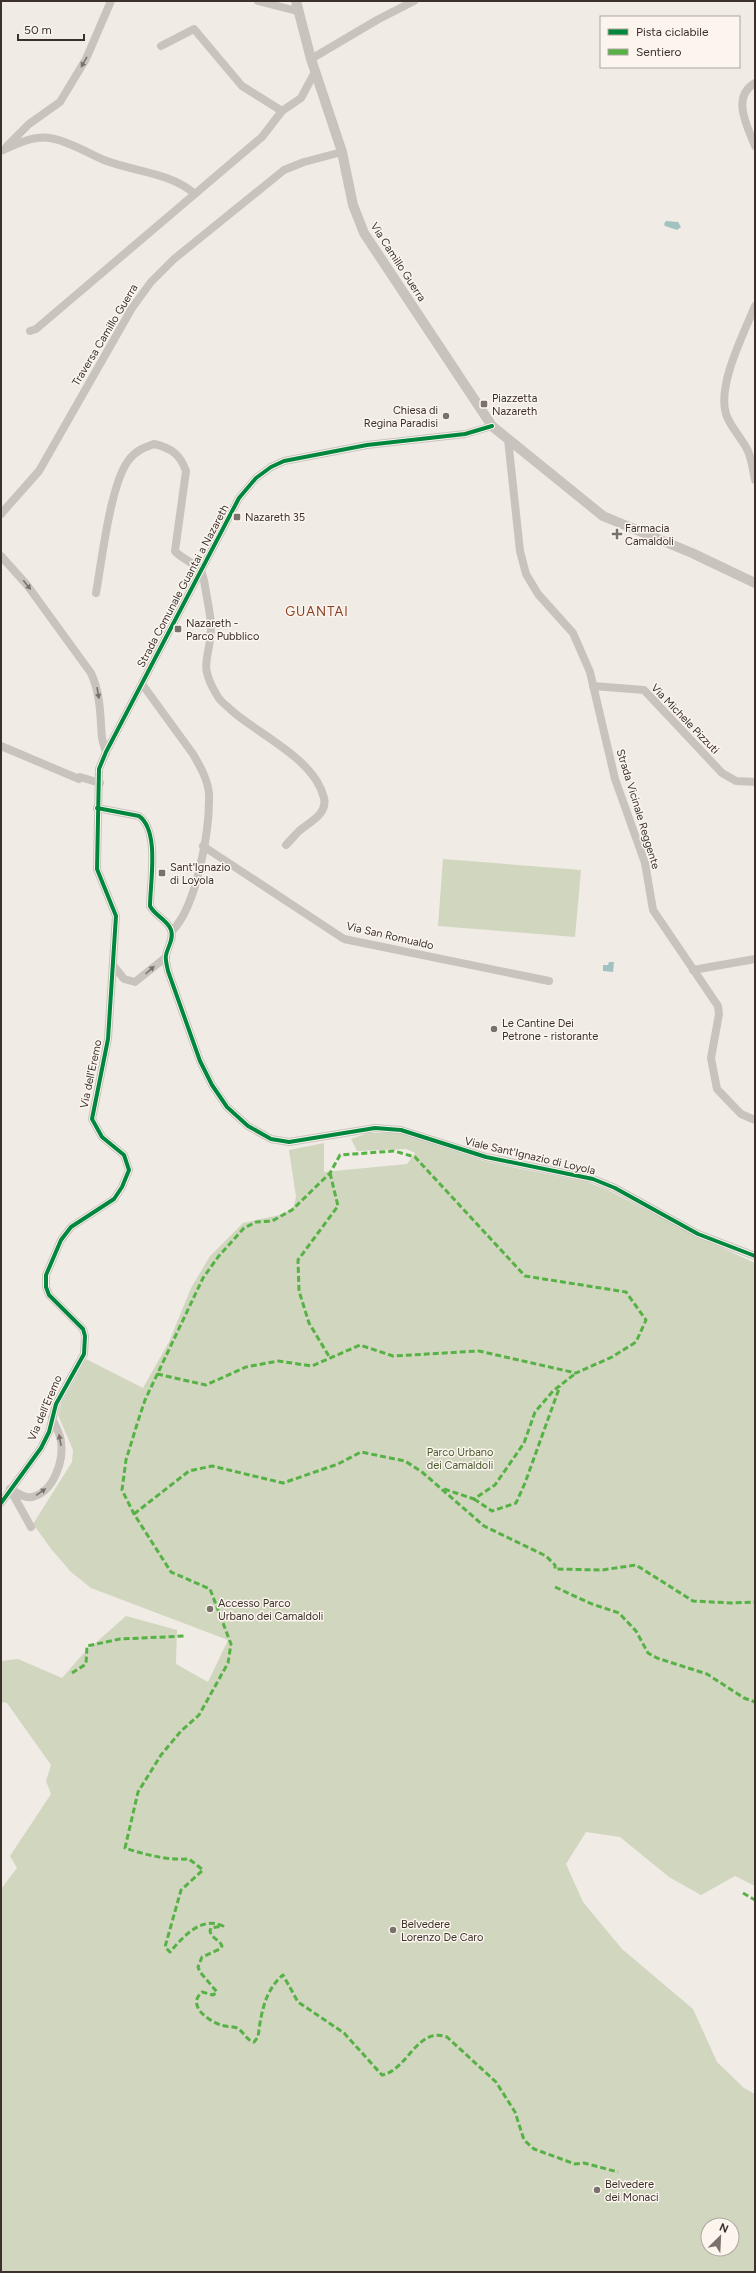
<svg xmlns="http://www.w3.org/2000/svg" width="756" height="2273" viewBox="0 0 756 2273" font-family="Figtree,sans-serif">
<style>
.green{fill:#d1d6bf;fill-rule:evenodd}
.water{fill:#a1c2c1}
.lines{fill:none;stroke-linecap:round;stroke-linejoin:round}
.minor{stroke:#c9c3be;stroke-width:8}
.tertiary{stroke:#c9c3be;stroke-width:10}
.quiet{stroke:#57b246;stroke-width:3;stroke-dasharray:6 3;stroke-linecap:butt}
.cycleway-casing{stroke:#fbf5ee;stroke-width:6}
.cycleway{stroke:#00873e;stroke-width:4}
.oneway{fill:#7b726d}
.poi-dot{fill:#7a716c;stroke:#fbf5ee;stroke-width:1.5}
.labels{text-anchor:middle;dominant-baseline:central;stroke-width:3;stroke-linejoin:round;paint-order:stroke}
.street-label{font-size:11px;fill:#3b302b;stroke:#fbf5ee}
.poi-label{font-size:11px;fill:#3b302b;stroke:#fbf5ee;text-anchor:start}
.park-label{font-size:11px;fill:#4a5a2e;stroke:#fbf5ee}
.quarter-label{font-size:13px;letter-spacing:1px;fill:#8c3b22;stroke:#fbf5ee}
</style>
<rect width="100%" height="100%" fill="#f0ebe5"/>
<!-- green -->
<g class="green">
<path d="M443,859L581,870L575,937L438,926Z"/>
<path d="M368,1133H400L487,1162L587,1182L608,1190L688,1232L755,1263V1886L735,1876L701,1895L669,1877L620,1837L586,1832L566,1864L583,1902L622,1949L693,2009L717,2062L744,2088L755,2094V2272H1V1889L17,1868L10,1856L51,1794L46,1781L51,1765L7,1703L1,1702V1661L18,1659L62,1678L82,1655L126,1616L177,1630L176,1664L208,1682L228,1640L91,1588L71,1572L52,1550L33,1524L72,1462L73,1450L58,1415L61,1404L86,1359L143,1388L169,1342L191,1288L210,1256L243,1223L284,1214L294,1206L296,1197L289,1150L324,1143V1172L407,1164L415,1153L406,1149L357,1151L351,1139ZM708,2225H732V2249H708Z"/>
</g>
<!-- water -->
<g class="water">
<path d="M666,221L678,222L681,227L677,230L665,226L664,224Z"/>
<path d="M609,962H614L613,972L603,971V965H608Z"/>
</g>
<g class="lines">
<!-- minor -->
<g class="minor">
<path d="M258,1L297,11"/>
<path d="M161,46L194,29L242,86L282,111"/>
<path d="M311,59L377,20L414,1"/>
<path d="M755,83C731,97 747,126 755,146"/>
<path d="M7,146L29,124L60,102L86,59L111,1"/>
<path d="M3,150C16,144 35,135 50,138C69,141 87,153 104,160C135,172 169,172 195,194"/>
<path d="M755,306C744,333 717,385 726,414C730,427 742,438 748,451C752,460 753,471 755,480"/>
<path d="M30,331L36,329L262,137L282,111L301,98L315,72"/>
<path d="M508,439L520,551L526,574L538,594L573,633L590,672L615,779L645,863L653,910L718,1006L719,1014L711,1058L717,1089L741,1114L755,1120"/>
<path d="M1,514L39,471L132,308L151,282L174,259L284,170L304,162L342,152"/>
<path d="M1,556L27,585L91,673C101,695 100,715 102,738C103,743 105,748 106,753"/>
<path d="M96,593C102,560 110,486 128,461C135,451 143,448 154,444C171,448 180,454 186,471L175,551C181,559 196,563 201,571C204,577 205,586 206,592C208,604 211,616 211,628C210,661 197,663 218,697C221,702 227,706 231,710C259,735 315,759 324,798C328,815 307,823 298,832C294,836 290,841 286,845"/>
<path d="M142,684L193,754C200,766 208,780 209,794C210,829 197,906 172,931"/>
<path d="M593,686L644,690L722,773L736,781L755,782"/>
<path d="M1,746L79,779L80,777L100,783"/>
<path d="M97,808L139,816C160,831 150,883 150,906C155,916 168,920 171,930C174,939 168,946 166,955C165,959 167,966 168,971L200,1061L212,1085L227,1107L248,1126L271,1139L289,1142L375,1128L401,1130L486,1157L593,1179L615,1188L698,1234L755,1256"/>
<path d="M203,846L344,939L549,981"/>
<path d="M113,965L124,979L135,982L166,957"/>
<path d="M693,970L755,959"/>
<path d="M10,1489C16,1492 25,1499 32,1497C54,1492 64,1460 61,1441C60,1433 55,1426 52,1418"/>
<path d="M10,1489L31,1527"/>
<path d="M1,1503L41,1448L49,1432L56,1404L84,1354L85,1336L83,1329L49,1295L46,1287V1275L61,1240L71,1227L114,1199L122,1187L129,1170L124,1155L102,1137L92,1119L108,1039L116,916L97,869L99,769L106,752L239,498L256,478L271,467L284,461L367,445L465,434L492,426"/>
</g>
<!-- tertiary -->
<path class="tertiary" d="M296,1L311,59L342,152L353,205L364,233L492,426L603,516L692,553L755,583"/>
<!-- quiet -->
<g class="quiet">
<path d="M330,1173L338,1206L298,1260L299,1291L309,1323L330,1358"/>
<path d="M157,1374L206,1385L246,1367L278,1361L312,1366L360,1345L393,1356L479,1351L576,1373L612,1357L636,1342L646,1320L626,1292L525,1276L415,1157L394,1151L340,1155L330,1173L292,1210L272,1221L256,1222L244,1228L218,1257L203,1278L145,1400L138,1421L126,1460L122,1490L134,1514L171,1572L210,1589L231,1644L228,1663L199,1715L181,1731L161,1755L138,1792L125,1848C146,1855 166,1860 189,1859L203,1870L181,1890L165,1947L170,1952C184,1936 201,1916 223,1926L211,1928L210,1931C212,1939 219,1939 222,1946L220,1949L202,1957L198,1967L200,1972L217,1992L213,1995L202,1992C186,2006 209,2021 221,2025C226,2027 232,2026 237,2028C244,2032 246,2040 254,2042L258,2037C261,2015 264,1991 283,1975L298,2002L344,2033L382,2075C408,2070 417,2026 447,2037L496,2082L515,2112L524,2140L534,2149L575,2164L584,2163L618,2172"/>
<path d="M444,1489L474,1499L495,1485L524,1443L535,1412L553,1391L576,1373"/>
<path d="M474,1499L492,1511L516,1503L525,1483L560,1386"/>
<path d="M134,1514L189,1471L212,1466L283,1483L338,1464L361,1452L405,1461L422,1472L484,1526L546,1556L555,1565V1569L602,1570L636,1565L693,1601L731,1603L755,1602"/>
<path d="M555,1587L592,1604L619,1613L636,1631L648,1653L657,1658L707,1674L744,1698L755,1702"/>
<path d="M72,1673L86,1664L87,1646L120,1639L185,1636"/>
<path d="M743,1893L755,1900"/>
</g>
<defs>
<g id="cycleway">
<path d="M97,808L139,816C160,831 150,883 150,906C155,916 168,920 171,930C174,939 168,946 166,955C165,959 167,966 168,971L200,1061L212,1085L227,1107L248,1126L271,1139L289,1142L375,1128L401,1130L486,1157L593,1179L615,1188L698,1234L755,1256"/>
<path d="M1,1503L41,1448L49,1432L56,1404L84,1354L85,1336L83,1329L49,1295L46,1287V1275L61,1240L71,1227L114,1199L122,1187L129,1170L124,1155L102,1137L92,1119L108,1039L116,916L97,869L99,769L106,752L239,498L256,478L271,467L284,461L367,445L465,434L492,426"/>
</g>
</defs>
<!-- cycleway casing -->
<use href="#cycleway" class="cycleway-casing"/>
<!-- cycleway -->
<use href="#cycleway" class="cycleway"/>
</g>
<!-- one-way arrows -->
<defs><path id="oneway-solid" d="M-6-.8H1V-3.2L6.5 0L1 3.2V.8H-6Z"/></defs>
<g class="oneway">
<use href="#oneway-solid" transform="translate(84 62) rotate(120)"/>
<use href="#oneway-solid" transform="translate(27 585) rotate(51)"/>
<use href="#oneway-solid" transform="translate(98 693) rotate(80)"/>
<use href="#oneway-solid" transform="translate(150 970) rotate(-42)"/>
<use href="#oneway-solid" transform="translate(60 1440) rotate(-101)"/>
<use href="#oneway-solid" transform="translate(41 1492) rotate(-35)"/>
</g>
<!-- markers -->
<g class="poi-dot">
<rect x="480" y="400" width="8" height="8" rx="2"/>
<circle cx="446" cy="416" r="4"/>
<rect x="233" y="513" width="8" height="8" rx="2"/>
<path d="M615 528h4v4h4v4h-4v4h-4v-4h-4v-4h4z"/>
<rect x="174" y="625" width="8" height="8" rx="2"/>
<rect x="158" y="869" width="8" height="8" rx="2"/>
<circle cx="494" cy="1029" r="4"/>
<circle cx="210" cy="1609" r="4"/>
<circle cx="393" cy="1930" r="4"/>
<circle cx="597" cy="2190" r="4"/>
</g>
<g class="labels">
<!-- street labels -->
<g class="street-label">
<text transform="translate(398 262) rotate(57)">Via Camillo Guerra</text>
<text transform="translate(105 335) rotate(-59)">Traversa Camillo Guerra</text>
<text transform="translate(183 586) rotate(-62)">Strada Comunale Guantai a Nazareth</text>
<text transform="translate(685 719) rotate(46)">Via Michele Pizzuti</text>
<text transform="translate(638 809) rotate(73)">Strada Vicinale Reggente</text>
<text transform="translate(390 936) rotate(13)">Via San Romualdo</text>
<text transform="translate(91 1074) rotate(-78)">Via dell'Eremo</text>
<text transform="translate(530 1156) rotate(13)">Viale Sant'Ignazio di Loyola</text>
<text transform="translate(45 1408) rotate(-67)">Via dell'Eremo</text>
</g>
<!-- poi labels -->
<g class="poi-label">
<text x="492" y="398">Piazzetta<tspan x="492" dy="13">Nazareth</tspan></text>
<text x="438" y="410" text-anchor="end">Chiesa di<tspan x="438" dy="13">Regina Paradisi</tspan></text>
<text x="245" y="517">Nazareth 35</text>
<text x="625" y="528">Farmacia<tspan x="625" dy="13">Camaldoli</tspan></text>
<text x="186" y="623">Nazareth -<tspan x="186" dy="13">Parco Pubblico</tspan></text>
<text x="170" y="867">Sant'Ignazio<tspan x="170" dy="13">di Loyola</tspan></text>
<text x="502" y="1023">Le Cantine Dei<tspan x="502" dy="13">Petrone - ristorante</tspan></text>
<text x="218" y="1603">Accesso Parco<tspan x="218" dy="13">Urbano dei Camaldoli</tspan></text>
<text x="401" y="1924">Belvedere<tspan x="401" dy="13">Lorenzo De Caro</tspan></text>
<text x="605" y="2184">Belvedere<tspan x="605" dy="13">dei Monaci</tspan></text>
</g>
<!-- park labels -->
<g class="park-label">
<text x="460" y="1452">Parco Urbano<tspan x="460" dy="13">dei Camaldoli</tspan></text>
</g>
<!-- quarter labels -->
<g class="quarter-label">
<text x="317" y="611">GUANTAI</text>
</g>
</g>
<!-- border -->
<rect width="756" height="2273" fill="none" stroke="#3b302b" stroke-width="4"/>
<!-- legend -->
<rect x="600" y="16" width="140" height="52" fill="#fbf5ee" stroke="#aea6a0"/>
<rect x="608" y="29" width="20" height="6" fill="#00873e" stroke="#aea6a0"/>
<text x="636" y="36" font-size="12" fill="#3b302b">Pista ciclabile</text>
<rect x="608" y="49" width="20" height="6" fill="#57b246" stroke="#aea6a0"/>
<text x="636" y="56" font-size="12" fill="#3b302b">Sentiero</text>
<!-- north arrow -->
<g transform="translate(720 2237) rotate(24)"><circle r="19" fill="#fbf5ee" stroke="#aea6a0"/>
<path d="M0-3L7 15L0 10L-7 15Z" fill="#7a716c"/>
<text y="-6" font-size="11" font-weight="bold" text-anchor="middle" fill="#3b302b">N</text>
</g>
<!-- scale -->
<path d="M18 34v6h66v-6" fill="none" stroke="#3b302b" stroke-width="2"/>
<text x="24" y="34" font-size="12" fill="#3b302b" stroke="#fbf5ee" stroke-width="3" paint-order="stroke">50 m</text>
</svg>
